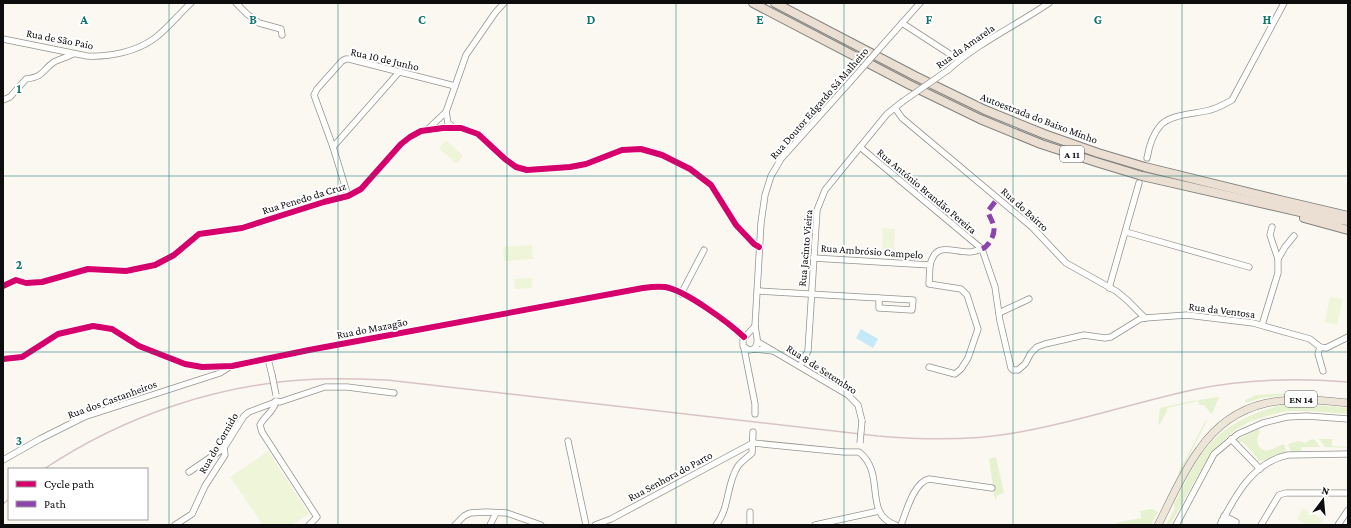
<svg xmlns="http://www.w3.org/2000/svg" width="1351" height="528" viewBox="0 0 1351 528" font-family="'Crimson Pro',serif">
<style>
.green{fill:#e6f2cf}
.pitch{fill:#eff5d9}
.water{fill:#c4e9f8}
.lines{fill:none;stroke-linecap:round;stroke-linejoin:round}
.minor-casing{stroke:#949390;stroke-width:7}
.major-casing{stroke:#81807d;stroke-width:8}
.highway-casing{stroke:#81807d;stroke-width:10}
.minor{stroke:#fefefd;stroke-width:5.5}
.major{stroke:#ede6d8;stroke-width:7}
.highway{stroke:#ebded3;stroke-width:8}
.rail{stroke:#d8c3c4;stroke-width:1.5}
.minor-bridge-casing{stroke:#949390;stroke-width:7;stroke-linecap:butt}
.minor-bridge{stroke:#fefefd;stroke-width:5.5}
.quiet{stroke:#8e44ad;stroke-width:5;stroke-dasharray:10 5;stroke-linecap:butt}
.cycleway-casing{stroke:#fff;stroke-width:8}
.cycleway{stroke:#d6006c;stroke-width:6}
.grid{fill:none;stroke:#0f766e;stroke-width:1;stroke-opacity:0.55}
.labels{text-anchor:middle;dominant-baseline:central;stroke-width:4;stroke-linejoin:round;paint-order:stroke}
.shield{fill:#fff;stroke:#565656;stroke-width:1}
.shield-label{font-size:10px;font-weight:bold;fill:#0d0d0d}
.street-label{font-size:11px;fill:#0d0d0d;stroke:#fff}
.grid-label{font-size:13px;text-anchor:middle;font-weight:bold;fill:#0f766e;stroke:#fff;stroke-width:4;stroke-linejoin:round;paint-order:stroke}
</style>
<rect width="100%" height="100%" fill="#fbf8f1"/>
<!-- green -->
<g class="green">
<path d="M1287,393L1288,395L1261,398L1246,403L1245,400L1257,395Z"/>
<path d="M1219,397L1212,414L1211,413L1204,405H1199L1198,401L1167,408V411L1160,424L1158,425L1160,408L1192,401Z"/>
<path d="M1285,404H1307L1348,408V414L1307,411H1286L1267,416L1249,422L1235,430L1211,452L1170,525H1166L1175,508L1174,504C1184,486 1192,467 1204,451C1224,424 1254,412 1285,404Z"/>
<path d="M1206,420L1207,421L1180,473H1178Z"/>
<path d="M1258,429L1260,432C1258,436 1256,440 1258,445C1265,457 1276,446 1284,444L1286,450L1285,453C1277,454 1263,463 1257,461L1258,459L1242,441L1239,443L1237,440Z"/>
<path d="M1312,439L1315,440L1320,447H1302L1301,451L1291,452L1288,444L1298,441L1305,443Z"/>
<path d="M1319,439H1332V446L1348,447V448L1325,447Z"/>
<path d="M996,457L1004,493L998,495L995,500L989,459Z"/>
<path d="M1152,509L1158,512L1151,525H1118L1116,523L1141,518L1140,511Z"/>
</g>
<!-- pitch -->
<g class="pitch">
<path d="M446,140L463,156L456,164L439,148Z"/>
<path d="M883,228L895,229L894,251H882Z"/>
<path d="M532,245L533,259L504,261L503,247Z"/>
<path d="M532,278V288L515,289L514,279Z"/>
<path d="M1330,297L1343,299L1337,325L1325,322Z"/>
<path d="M268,451L309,514L292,525H263L230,477Z"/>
<path d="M1303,508L1323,520L1320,525H1308L1297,519Z"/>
</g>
<!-- water -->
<path class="water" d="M861,329L878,339L873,348L856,338Z"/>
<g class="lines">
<defs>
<g id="minor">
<path d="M236,3L247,14L259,23L281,29L282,35"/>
<path d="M902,23L959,60"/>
<path d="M895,31L920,3"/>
<path d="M3,39L87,56C110,57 136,52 155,38C167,29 179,14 191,3"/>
<path d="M948,70C978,43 1015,26 1049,3"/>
<path d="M3,100L10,97L26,79C44,77 42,70 54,62C60,59 67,57 73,54"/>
<path d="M895,108L902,118L1032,227L1066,263L1116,291L1127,300L1145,318"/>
<path d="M446,112L448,123L453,127"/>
<path d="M428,129L446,112L466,55L495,13L504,3"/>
<path d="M333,147L400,71"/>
<path d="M860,147L982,249"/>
<path d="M1147,158C1149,147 1152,135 1160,126C1169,114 1196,114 1210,110C1218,108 1225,104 1232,100L1284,3"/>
<path d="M348,196L333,147L314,95L317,89L342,61L346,59H349L455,86"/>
<path d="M1272,227L1270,235L1278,259"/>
<path d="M1126,232L1249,267"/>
<path d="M982,249L995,287L1000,321L1011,368L1013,370H1018L1025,364L1031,353L1037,347L1045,344L1084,335L1105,338L1111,337L1140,319L1145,318L1187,315L1253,323L1310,339L1320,347L1326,348L1348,337"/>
<path d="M813,258L930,265L929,284L961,289L967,295L978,329L968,358L961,369L955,374L929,367"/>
<path d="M930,265C936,241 951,252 969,252C973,252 978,250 982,249"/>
<path d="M3,286L16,280L26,283L42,282L88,269L126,271L155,265L174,255L199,234L242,228L324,202L348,196L361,189L401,144L410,137L421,131L443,128H461L478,134L505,159L516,167L527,170L570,167L586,164L622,150L641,149L662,155L690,169L711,185L736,225L754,244L759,247"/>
<path d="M1109,288L1139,183"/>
<path d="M758,291C809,294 861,297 913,300L912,310L879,308V298"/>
<path d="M681,294L704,250"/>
<path d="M999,313L1029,299"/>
<path d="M1262,325L1278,273V259L1285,247L1294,236"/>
<path d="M755,326L743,339V346L749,350L754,349L773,351"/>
<path d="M758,342L848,395L858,405L862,421"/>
<path d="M1320,347L1318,354L1323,371"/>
<path d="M744,348L755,404V414"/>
<path d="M754,349C760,343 756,335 755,326L761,223L765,195L771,176L781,159L849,83"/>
<path d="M3,359L22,357L58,334L93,326L112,329L139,346L185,364L202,367L232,366L309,350L643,288C650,287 658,286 665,287C685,290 729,323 744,337"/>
<path d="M268,359L272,375"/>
<path d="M800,366L808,351L817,210L825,190L887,114L902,102"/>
<path d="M276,401C274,412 264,416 260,425L262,432L317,517L309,525"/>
<path d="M1231,439L1260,469"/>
<path d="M568,441L586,525"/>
<path d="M753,443L844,452H859C887,474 862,514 896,525"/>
<path d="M3,460L40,439L84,417L220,373L231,366"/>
<path d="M189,472L224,448"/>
<path d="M750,512V525"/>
<path d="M1224,516L1236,522"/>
<path d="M1222,520L1232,525"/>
<path d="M175,525L192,514L205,486L225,455L224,448L244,416L249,412L273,403L276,401L280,402L325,387H347L394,393"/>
<path d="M455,525L464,516L470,513L486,512L507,513L541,525"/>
<path d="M490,525L496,513"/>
<path d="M595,525L611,519L753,443"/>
<path d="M716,525C730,508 726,484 738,466C742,461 748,457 752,453L753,432"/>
<path d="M815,525L879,511"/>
<path d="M901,525C906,512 914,482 929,479L992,488"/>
<path d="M1176,525L1214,454L1238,434L1263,423L1287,417L1307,416L1348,419"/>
<path d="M1220,525C1235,496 1253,462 1288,455L1348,454"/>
<path d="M1261,525L1279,495L1286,493H1348"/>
<path d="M1338,525L1348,510"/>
</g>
<path id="major" d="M1158,525C1171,500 1182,473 1199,450C1237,395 1289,396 1348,403"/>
<g id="highway">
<path d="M753,3L910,85L980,119L1041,144L1096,162L1142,176L1326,218L1348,221"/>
<path d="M775,3L915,76L985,110L1044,134L1098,153L1145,167L1284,201L1348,216"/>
<path d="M1304,218L1348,230"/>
</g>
</defs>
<!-- minor casing -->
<use href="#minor" class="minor-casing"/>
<!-- major casing -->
<use href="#major" class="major-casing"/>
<!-- highway casing -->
<use href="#highway" class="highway-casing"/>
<!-- minor -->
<use href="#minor" class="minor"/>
<!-- major -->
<use href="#major" class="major"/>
<!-- highway -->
<use href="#highway" class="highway"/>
<!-- rail -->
<g class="rail">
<path d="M44,469C125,415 221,383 318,379C341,378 364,379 387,380L878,436C924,440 969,441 1014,433C1076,423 1135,402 1197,389C1246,379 1298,378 1348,382"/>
<path d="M3,504L9,499"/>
</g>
<defs>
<g id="minor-bridge">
<path d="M849,83L895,31"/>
<path d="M902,102L948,70"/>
<path d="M272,375L276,395"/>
<path d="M860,443L862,421"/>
</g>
</defs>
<!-- minor-bridge casing -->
<use href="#minor-bridge" class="minor-bridge-casing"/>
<!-- minor-bridge -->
<use href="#minor-bridge" class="minor-bridge"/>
<!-- quiet -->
<path class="quiet" d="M982,249C989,246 995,235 994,227C993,221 989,217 988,211L998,198"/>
<defs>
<g id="cycleway">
<path d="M3,286L16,280L26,283L42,282L88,269L126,271L155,265L174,255L199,234L242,228L324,202L348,196L361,189L401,144L410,137L421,131L443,128H461L478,134L505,159L516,167L527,170L570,167L586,164L622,150L641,149L662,155L690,169L711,185L736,225L754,244L759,247"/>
<path d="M3,359L22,357L58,334L93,326L112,329L139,346L185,364L202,367L232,366L309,350L643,288C650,287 658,286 665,287C685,290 729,323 744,337"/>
</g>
</defs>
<!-- cycleway casing -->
<use href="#cycleway" class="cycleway-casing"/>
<!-- cycleway -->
<use href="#cycleway" class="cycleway"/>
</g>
<!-- grid -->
<path class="grid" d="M169,3V525M338,3V525M507,3V525M676,3V525M844,3V525M1013,3V525M1182,3V525M3,176H1348M3,352H1348"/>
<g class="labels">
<!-- shield labels -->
<g class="shield">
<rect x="1060" y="146" width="24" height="16" rx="3"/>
<rect x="1285" y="391" width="32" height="16" rx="3"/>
</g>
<g class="shield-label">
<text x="1072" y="154">A 11</text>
<text x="1301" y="399">EN 14</text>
</g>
<!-- street labels -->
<g class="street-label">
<text transform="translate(60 39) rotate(11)">Rua de São Paio</text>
<text transform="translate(965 46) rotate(-35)">Rua da Amarela</text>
<text transform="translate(385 59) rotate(13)">Rua 10 de Junho</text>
<text transform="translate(819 103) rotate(-49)">Rua Doutor Edgardo Sá Malheiro</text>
<text transform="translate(1039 118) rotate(21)">Autoestrada do Baixo Minho</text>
<text transform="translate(927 191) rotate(40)">Rua António Brandão Pereira</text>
<text transform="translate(304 198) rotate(-17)">Rua Penedo da Cruz</text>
<text transform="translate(1025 209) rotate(42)">Rua do Bairro</text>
<text transform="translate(805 248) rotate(-85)">Rua Jacinto Vieira</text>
<text transform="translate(872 251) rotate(4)">Rua Ambrósio Campelo</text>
<text transform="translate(1222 310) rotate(7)">Rua da Ventosa</text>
<text transform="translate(372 328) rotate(-11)">Rua do Mazagão</text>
<text transform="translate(822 369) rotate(33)">Rua 8 de Setembro</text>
<text transform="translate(112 399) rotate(-20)">Rua dos Castanheiros</text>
<text transform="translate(218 443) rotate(-60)">Rua do Cornido</text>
<text transform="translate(670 476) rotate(-28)">Rua Senhora do Parto</text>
</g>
</g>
<g class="grid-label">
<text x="84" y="24">A</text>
<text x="253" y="24">B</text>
<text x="422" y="24">C</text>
<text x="591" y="24">D</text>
<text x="760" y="24">E</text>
<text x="929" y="24">F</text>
<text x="1098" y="24">G</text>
<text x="1267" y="24">H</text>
<text x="19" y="93">1</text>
<text x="19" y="269">2</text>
<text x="19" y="445">3</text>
</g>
<!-- border -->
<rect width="1351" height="528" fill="none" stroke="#0d0d0d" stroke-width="8"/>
<!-- legend -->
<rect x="8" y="468" width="140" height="52" fill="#ffffff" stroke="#9e9e9e"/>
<rect x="16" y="481" width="20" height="6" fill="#d6006c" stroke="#9e9e9e"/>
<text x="44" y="488" font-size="12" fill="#0d0d0d">Cycle path</text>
<rect x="16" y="501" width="20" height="6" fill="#8e44ad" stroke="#9e9e9e"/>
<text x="44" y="508" font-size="12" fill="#0d0d0d">Path</text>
<!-- north arrow -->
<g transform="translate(1323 500) rotate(16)" stroke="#ffffff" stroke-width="3" paint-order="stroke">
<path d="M0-3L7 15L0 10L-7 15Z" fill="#0d0d0d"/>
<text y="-6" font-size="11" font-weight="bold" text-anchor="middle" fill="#0d0d0d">N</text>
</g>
</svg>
